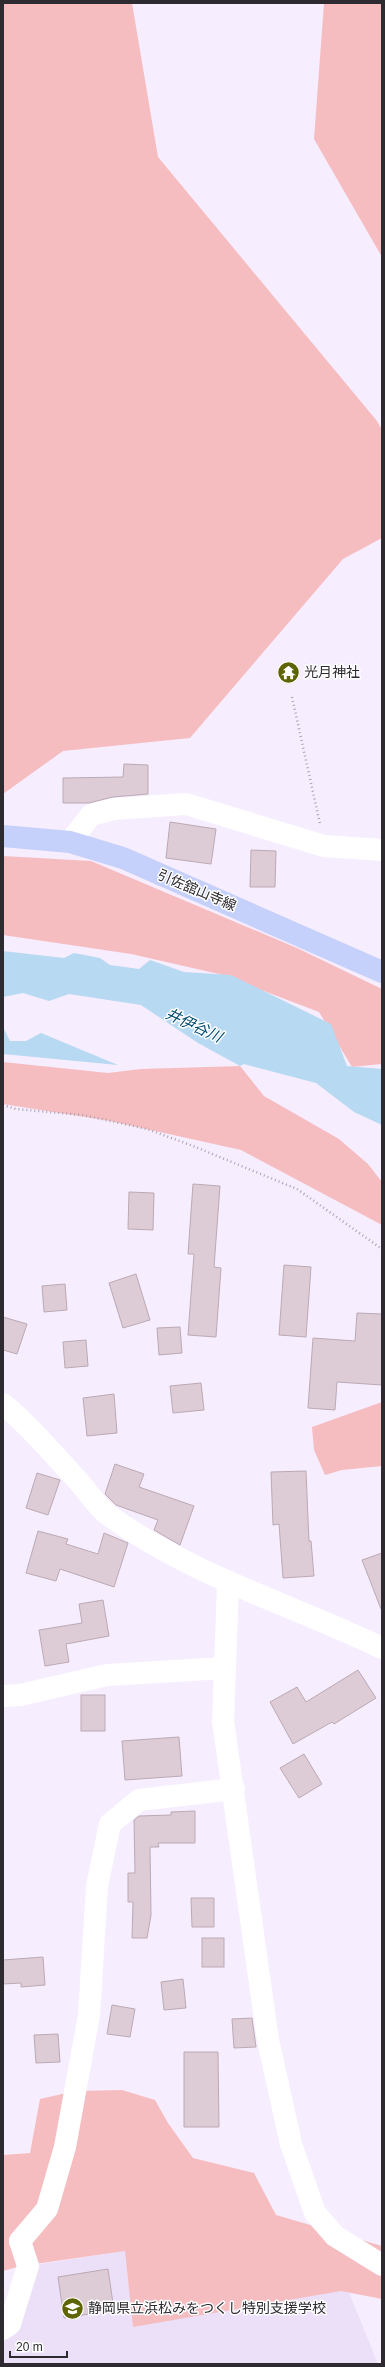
<svg xmlns="http://www.w3.org/2000/svg" width="385" height="2367" viewBox="0 0 385 2367" font-family="Helvetica,'Noto Sans JP',sans-serif">
<style>
.built{fill:#ece0f8}
.green{fill:#f6bdc1}
.water{fill:#b8d9f2}
.building{fill:#ddcbd6;stroke:#bbaab4}
.lines{fill:none;stroke-linecap:round;stroke-linejoin:round}
.path{stroke:#aaa3b1;stroke-width:2.5;stroke-dasharray:1 3;stroke-linecap:butt}
.minor{stroke:#fff;stroke-width:22}
.major{stroke:#c5d0fb;stroke-width:22}
.labels{text-anchor:middle;dominant-baseline:central;stroke-width:3;stroke-linejoin:round;paint-order:stroke}
.poi-label{font-size:14px;fill:#2d2a30;stroke:#fff;text-anchor:start}
.street-label{font-size:14px;fill:#2d2a30;stroke:#fff}
.water-label{font-size:15px;font-style:italic;fill:#004a70;stroke:#fff}
</style>
<rect width="100%" height="100%" fill="#f6edff"/>
<!-- built -->
<path class="built" d="M125,2251L348,2290L378,2364H3V2346L28,2266Z"/>
<!-- green -->
<g class="green">
<path d="M3,3H132L158,157L377,421L382,430V538L343,559L190,738L63,751L3,794Z"/>
<path d="M324,3H382V257L314,139Z"/>
<path d="M3,856L91,861L297,948L382,989V1064L352,1067L319,1012L219,974L131,954L3,935Z"/>
<path d="M3,1062L108,1073L141,1069L240,1066L264,1096L339,1139L368,1164L382,1182V1225L241,1150L110,1121L3,1104Z"/>
<path d="M382,1402V1466L342,1470L325,1475L314,1450L312,1427Z"/>
<path d="M122,2090L155,2100L168,2123L193,2158L254,2173L276,2215L382,2246V2299L341,2291L133,2327L125,2251L21,2266L3,2271V2155L30,2153L40,2099L75,2091Z"/>
</g>
<!-- water -->
<g class="water">
<path d="M3,951L64,958L74,953L100,958L110,965L139,969L150,960L184,972L231,975L331,1024L347,1066L382,1069V1125L354,1112L316,1083L244,1064L240,1066L198,1043L141,1005L69,994L49,1001L23,993L3,997Z"/>
<path d="M3,1027L10,1041H26L41,1033L118,1065L3,1054Z"/>
</g>
<!-- building -->
<g class="building">
<path d="M124,764L148,765V794L113,797L89,803H63V778L123,777Z"/>
<path d="M170,822L216,829L211,864L166,858Z"/>
<path d="M251,850L276,851L275,887H250Z"/>
<path d="M193,1184L220,1186L214,1267L221,1268L216,1337L188,1335L194,1254H188Z"/>
<path d="M129,1192L154,1193L153,1230L128,1229Z"/>
<path d="M284,1265L311,1267L306,1337L279,1335Z"/>
<path d="M136,1274L150,1320L123,1328L109,1283Z"/>
<path d="M65,1284L67,1310L44,1312L42,1286Z"/>
<path d="M357,1313L382,1314V1385L337,1382L335,1410L308,1408L313,1338L355,1341Z"/>
<path d="M3,1317L27,1324L17,1354L3,1350Z"/>
<path d="M180,1327L182,1353L159,1355L157,1328Z"/>
<path d="M86,1340L88,1366L65,1368L63,1342Z"/>
<path d="M201,1383L204,1410L173,1413L170,1386Z"/>
<path d="M114,1394L117,1433L87,1436L83,1398Z"/>
<path d="M115,1464L144,1474L139,1487L194,1506L180,1545L154,1530L158,1520L116,1505L105,1494Z"/>
<path d="M306,1471L309,1541H311L314,1576L283,1578L279,1524L273,1525L271,1472Z"/>
<path d="M37,1473L60,1480L48,1515L26,1508Z"/>
<path d="M38,1531L68,1539L66,1544L98,1554L104,1533L128,1543L114,1587L60,1569L56,1581L26,1573Z"/>
<path d="M382,1553V1609H381L362,1560Z"/>
<path d="M103,1600L109,1636L66,1644L69,1662L45,1666L39,1630L82,1623L79,1604Z"/>
<path d="M358,1670L376,1698L334,1724L332,1722L293,1744L270,1702L297,1687L306,1702Z"/>
<rect x="81" y="1695" width="24" height="36"/>
<path d="M179,1737L182,1776L125,1780L122,1741Z"/>
<path d="M304,1754L322,1784L299,1798L280,1768Z"/>
<path d="M195,1811V1843H158L159,1847H150L151,1915L147,1938H132L133,1902H128V1873H135L134,1820L139,1816L171,1815V1812Z"/>
<path d="M191,1898H214V1927H192Z"/>
<rect x="202" y="1938" width="22" height="29"/>
<path d="M43,1957L45,1985L21,1987V1983L3,1984V1960Z"/>
<path d="M183,1979L186,2008L164,2010L161,1982Z"/>
<path d="M112,2005L135,2009L130,2037L107,2034Z"/>
<path d="M252,2018L256,2047L234,2048L232,2019Z"/>
<path d="M58,2034L60,2062L36,2063L34,2035Z"/>
<path d="M184,2052H218L219,2127H184Z"/>
<path d="M108,2269L114,2310L64,2318L58,2277Z"/>
</g>
<g class="lines">
<!-- path -->
<g class="path">
<path d="M292,697L320,824"/>
<path d="M3,1105L16,1109L83,1115L147,1129L193,1146L297,1189L382,1249"/>
</g>
<!-- minor -->
<g class="minor">
<path d="M70,842L91,815L114,809L186,804L324,846L382,850"/>
<path d="M3,1404C31,1427 54,1455 79,1482C88,1492 97,1506 107,1514C190,1575 290,1604 382,1648"/>
<path d="M228,1583L223,1721L268,2040L291,2144L315,2213L335,2236L382,2265"/>
<path d="M3,1696L20,1695L107,1675L225,1668"/>
<path d="M20,2241L47,2209L65,2147L89,2015L97,1886L110,1824L139,1800L234,1789"/>
<path d="M3,2329L10,2324L28,2266L20,2241"/>
</g>
<!-- major -->
<path class="major" d="M3,836L70,842L123,858L382,972"/>
</g>
<!-- icons -->
<defs>
<symbol id="temple-disc" viewBox="-11 -11 22 22"><circle r="9.5" fill="#5e6401" stroke="#fff"/><path d="M0-6L5-2H3V0L6.5 2.5H4V6H1.5V3h-3V6H-4V2.5H-6.5L-3 0V-2H-5Z" fill="#fff"/></symbol>
<symbol id="school-disc" viewBox="-11 -11 22 22"><circle r="9.5" fill="#5e6401" stroke="#fff"/><path d="M0-5L7-2L0 1L-7-2ZM-4 1L0 2.5L4 1V4Q0 6-4 4Z" fill="#fff"/></symbol>
</defs>
<g fill-rule="evenodd">
<use href="#temple-disc" x="276" y="660" width="25" height="25"/>
<use href="#school-disc" x="60" y="2296" width="25" height="25"/>
</g>
<g class="labels">
<!-- poi labels -->
<g class="poi-label">
<text x="304" y="672">光月神社</text>
<text x="88" y="2308">静岡県立浜松みをつくし特別支援学校</text>
</g>
<!-- street labels -->
<g class="street-label">
<text transform="translate(197 890) rotate(23)">引佐舘山寺線</text>
</g>
<!-- water labels -->
<g class="water-label">
<text transform="translate(194 1025) rotate(25)">井伊谷川</text>
</g>
</g>
<!-- border -->
<rect width="385" height="2367" fill="none" stroke="#2d2a30" stroke-width="8"/>
<!-- scale -->
<path d="M10 2351v6h57v-6" fill="none" stroke="#2d2a30" stroke-width="2"/>
<text x="16" y="2351" font-size="12" fill="#2d2a30" stroke="#ffffff" stroke-width="3" paint-order="stroke">20 m</text>
</svg>
